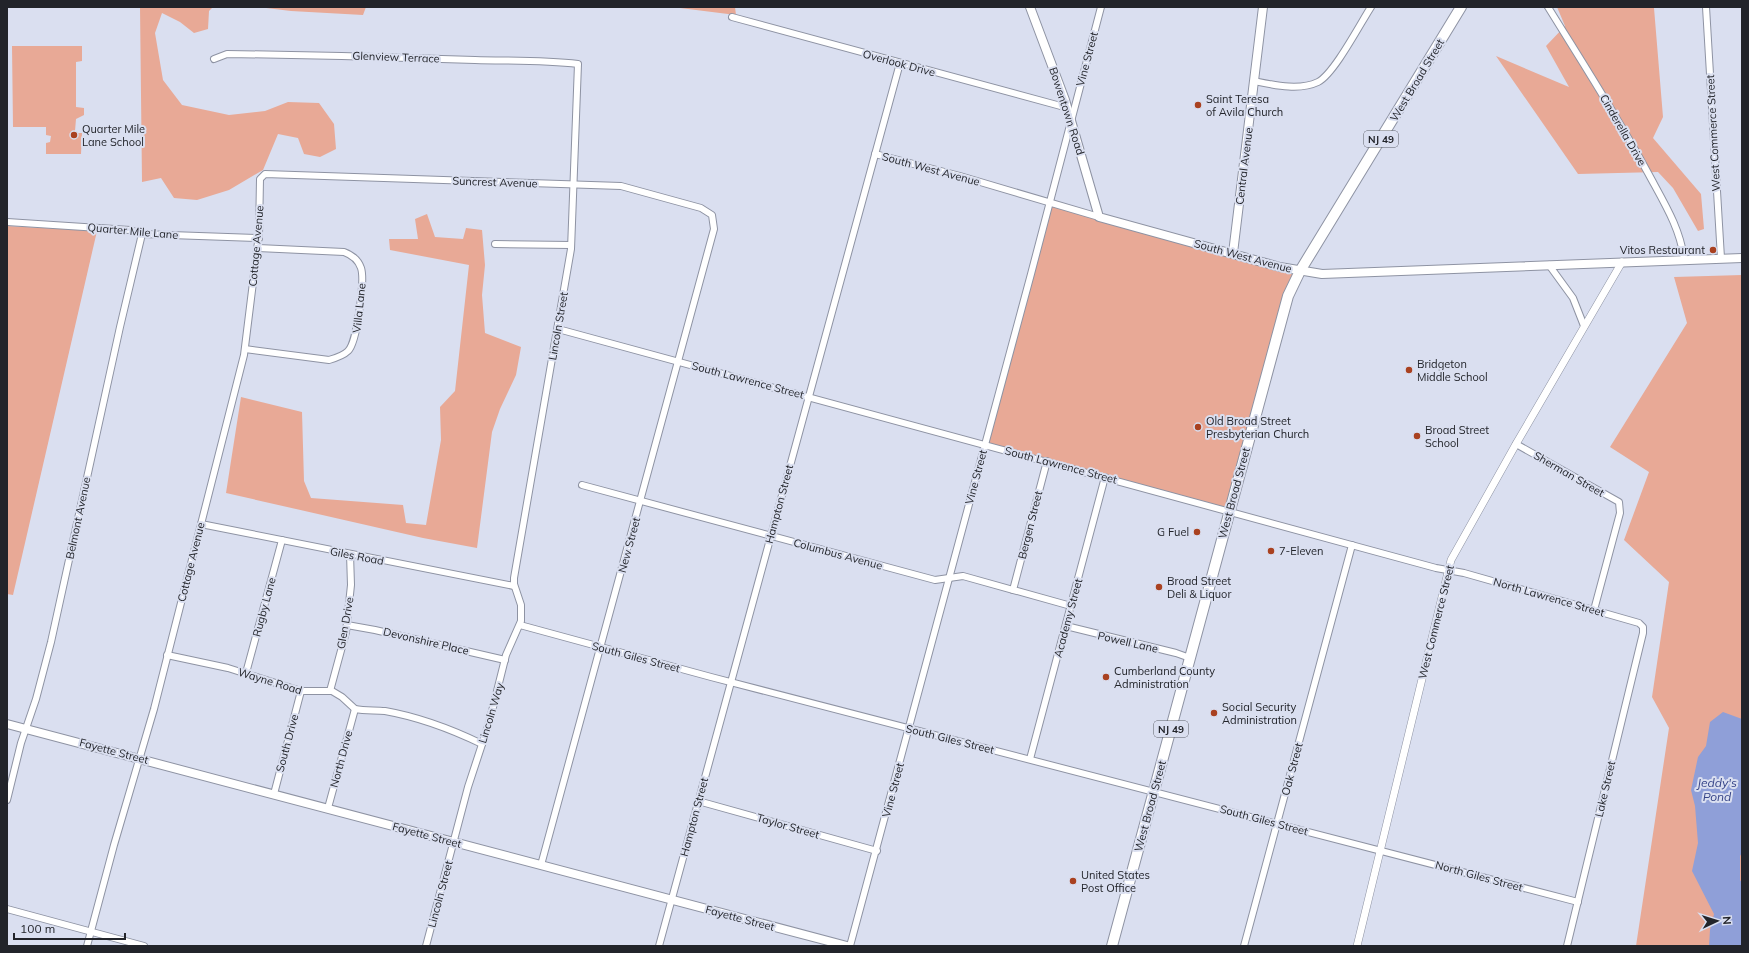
<svg xmlns="http://www.w3.org/2000/svg" width="1749" height="953" viewBox="0 0 1749 953" font-family="Mulish,sans-serif">
<style>
.green{fill:#e8a996}
.water{fill:#8f9fd8}
.lines{fill:none;stroke-linecap:round;stroke-linejoin:round}
.minor-casing{stroke:#8e93a3;stroke-width:8}
.tertiary-casing{stroke:#8e93a3;stroke-width:8}
.secondary-casing{stroke:#8e93a3;stroke-width:10}
.trunk-casing{stroke:#8e93a3;stroke-width:12}
.minor{stroke:#fff;stroke-width:6}
.tertiary{stroke:#fff;stroke-width:7}
.secondary{stroke:#fff;stroke-width:8}
.trunk{stroke:#fff;stroke-width:10}
.poi-dot{fill:#a94120;stroke:#dadff0;stroke-width:1.5}
.labels{text-anchor:middle;dominant-baseline:central;stroke-width:4;stroke-linejoin:round;paint-order:stroke}
.shield{fill:#dadff0;stroke:#595c65;stroke-width:1}
.shield-label{font-size:10px;font-weight:bold;fill:#22242a}
.street-label{font-size:11px;fill:#22242a;stroke:#dadff0}
.poi-label{font-size:11px;fill:#22242a;stroke:#dadff0;text-anchor:start}
.water-label{font-size:12px;font-style:italic;fill:#354387;stroke:#dadff0}
</style>
<rect width="100%" height="100%" fill="#dadff0"/>
<!-- green -->
<g class="green">
<path d="M140,7H213L209,11L208,29L194,33L180,22L162,13L155,33L163,80L182,105L229,115L265,111L288,102L319,103L334,124L336,149L320,157L304,154L298,138L278,134L263,170L229,190L197,200L174,198L161,178L142,182Z"/>
<path d="M258,7H366L363,15L291,11Z"/>
<path d="M672,7H735L736,15Z"/>
<path d="M1557,7L1654,8L1663,117L1653,138L1701,194L1704,229L1698,231L1673,188L1658,172L1578,174L1496,56L1569,87L1546,46L1565,26Z"/>
<path d="M12,46H82V61L76,62V107L84,108V115L76,119L75,131L77,133H82L81,154H46V143L50,142L51,136L46,135V127H13Z"/>
<path d="M1050,203L1300,271L1230,511L985,444Z"/>
<path d="M427,214L435,237L463,239L466,228L482,230L485,265L482,295L485,333L521,347L516,375L500,409L492,432L477,548L423,538L226,493L241,397L302,412L304,481L311,498L403,505L406,523L426,525L441,440L440,407L455,391L469,265L390,250L389,239H418L415,219Z"/>
<path d="M7,226L97,231L13,595L7,594Z"/>
<path d="M1742,275V946H1636L1669,728L1652,697L1669,582L1624,540L1649,472L1610,447L1687,323L1674,277Z"/>
</g>
<!-- water -->
<path class="water" d="M1723,712L1742,719V853L1740,856V880L1742,883V946H1709L1710,930L1714,914L1692,871L1698,843L1695,806L1691,790L1698,757L1706,746L1710,722Z"/>
<g class="lines">
<defs>
<g id="minor">
<path d="M1548,7C1582,62 1617,116 1648,173C1663,201 1681,229 1684,260"/>
<path d="M1706,7L1721,258"/>
<path d="M732,17L1068,108"/>
<path d="M214,59L227,54C310,55 393,57 475,60C510,61 544,60 578,64L571,249L514,578V584L521,605V621L506,655L489,723L468,787L426,946"/>
<path d="M1254,81C1274,85 1299,91 1318,82C1334,74 1360,24 1371,7"/>
<path d="M875,154L960,176L1099,217"/>
<path d="M7,222L130,230L142,234L259,238"/>
<path d="M495,244L571,245"/>
<path d="M1549,265L1573,298L1584,326"/>
<path d="M558,329L1436,568L1464,573L1639,623L1643,627V633L1567,946"/>
<path d="M245,349L329,360C336,358 343,356 348,351C357,343 365,280 361,268C358,259 352,255 344,252L258,248"/>
<path d="M1516,444L1619,502L1620,513L1594,610"/>
<path d="M582,485L935,580L963,576L1071,606"/>
<path d="M201,524L514,586"/>
<path d="M1013,590L1047,461"/>
<path d="M347,625L375,630L505,660"/>
<path d="M520,625L711,677L1578,902"/>
<path d="M1066,626L1176,653L1190,658"/>
<path d="M167,655L228,668L301,691H332L342,697L355,709C365,711 375,710 385,711C419,717 451,729 482,744"/>
<path d="M246,673L282,540"/>
<path d="M330,691L346,632L351,585L350,554"/>
<path d="M1030,759L1105,477"/>
<path d="M274,794L301,691"/>
<path d="M7,800L21,743L36,699L51,642L120,327L142,234"/>
<path d="M698,801L877,851"/>
<path d="M328,808L355,709"/>
<path d="M7,909L144,946"/>
<path d="M87,946L114,845L154,709L244,355L259,234L260,179L265,174L621,186L701,208L712,215L714,229L541,865"/>
<path d="M659,946L900,63"/>
<path d="M850,946L1031,274L1101,7"/>
<path d="M1244,946L1352,545"/>
</g>
<path id="tertiary" d="M1357,946L1451,560L1516,444L1622,262"/>
<g id="secondary">
<path d="M1030,7L1065,100L1099,217L1280,267L1322,274L1742,258"/>
<path d="M1233,253L1263,7"/>
<path d="M7,724L847,946"/>
</g>
<path id="trunk" d="M1112,946L1288,296L1300,271L1461,7"/>
</defs>
<!-- minor casing -->
<use href="#minor" class="minor-casing"/>
<!-- tertiary casing -->
<use href="#tertiary" class="tertiary-casing"/>
<!-- secondary casing -->
<use href="#secondary" class="secondary-casing"/>
<!-- trunk casing -->
<use href="#trunk" class="trunk-casing"/>
<!-- minor -->
<use href="#minor" class="minor"/>
<!-- tertiary -->
<use href="#tertiary" class="tertiary"/>
<!-- secondary -->
<use href="#secondary" class="secondary"/>
<!-- trunk -->
<use href="#trunk" class="trunk"/>
</g>
<!-- markers -->
<g class="poi-dot">
<circle cx="1198" cy="105" r="4"/>
<circle cx="74" cy="135" r="4"/>
<circle cx="1713" cy="250" r="4"/>
<circle cx="1409" cy="370" r="4"/>
<circle cx="1198" cy="427" r="4"/>
<circle cx="1417" cy="436" r="4"/>
<circle cx="1197" cy="532" r="4"/>
<circle cx="1271" cy="551" r="4"/>
<circle cx="1159" cy="587" r="4"/>
<circle cx="1106" cy="677" r="4"/>
<circle cx="1214" cy="713" r="4"/>
<circle cx="1073" cy="881" r="4"/>
</g>
<g class="labels">
<!-- shield labels -->
<g class="shield">
<rect x="1364" y="131" width="34" height="16" rx="3"/>
<rect x="1154" y="721" width="34" height="16" rx="3"/>
</g>
<g class="shield-label">
<text x="1381" y="139">NJ 49</text>
<text x="1171" y="729">NJ 49</text>
</g>
<!-- street labels -->
<g class="street-label">
<text transform="translate(396 57) rotate(2)">Glenview Terrace</text>
<text transform="translate(1087 59) rotate(-75)">Vine Street</text>
<text transform="translate(899 63) rotate(15)">Overlook Drive</text>
<text transform="translate(1417 80) rotate(-59)">West Broad Street</text>
<text transform="translate(1067 111) rotate(72)">Bowentown Road</text>
<text transform="translate(1623 130) rotate(60)">Cinderella Drive</text>
<text transform="translate(1713 133) rotate(-93)">West Commerce Street</text>
<text transform="translate(1244 166) rotate(-83)">Central Avenue</text>
<text transform="translate(931 169) rotate(15)">South West Avenue</text>
<text transform="translate(495 182) rotate(2)">Suncrest Avenue</text>
<text transform="translate(133 231) rotate(5)">Quarter Mile Lane</text>
<text transform="translate(256 246) rotate(-85)">Cottage Avenue</text>
<text transform="translate(1243 256) rotate(15)">South West Avenue</text>
<text transform="translate(359 308) rotate(-84)">Villa Lane</text>
<text transform="translate(558 326) rotate(-80)">Lincoln Street</text>
<text transform="translate(748 380) rotate(15)">South Lawrence Street</text>
<text transform="translate(1061 465) rotate(15)">South Lawrence Street</text>
<text transform="translate(1569 474) rotate(30)">Sherman Street</text>
<text transform="translate(976 477) rotate(-75)">Vine Street</text>
<text transform="translate(1234 493) rotate(-75)">West Broad Street</text>
<text transform="translate(779 504) rotate(-75)">Hampton Street</text>
<text transform="translate(78 518) rotate(-78)">Belmont Avenue</text>
<text transform="translate(1030 525) rotate(-76)">Bergen Street</text>
<text transform="translate(629 545) rotate(-75)">New Street</text>
<text transform="translate(838 554) rotate(15)">Columbus Avenue</text>
<text transform="translate(357 556) rotate(11)">Giles Road</text>
<text transform="translate(191 562) rotate(-76)">Cottage Avenue</text>
<text transform="translate(1549 597) rotate(16)">North Lawrence Street</text>
<text transform="translate(264 607) rotate(-75)">Rugby Lane</text>
<text transform="translate(1068 618) rotate(-75)">Academy Street</text>
<text transform="translate(1436 622) rotate(-76)">West Commerce Street</text>
<text transform="translate(345 623) rotate(-80)">Glen Drive</text>
<text transform="translate(426 641) rotate(13)">Devonshire Place</text>
<text transform="translate(1128 642) rotate(13)">Powell Lane</text>
<text transform="translate(636 657) rotate(15)">South Giles Street</text>
<text transform="translate(270 681) rotate(17)">Wayne Road</text>
<text transform="translate(491 713) rotate(-73)">Lincoln Way</text>
<text transform="translate(950 739) rotate(14)">South Giles Street</text>
<text transform="translate(287 743) rotate(-75)">South Drive</text>
<text transform="translate(114 751) rotate(15)">Fayette Street</text>
<text transform="translate(341 759) rotate(-75)">North Drive</text>
<text transform="translate(1292 769) rotate(-75)">Oak Street</text>
<text transform="translate(1605 789) rotate(-77)">Lake Street</text>
<text transform="translate(893 790) rotate(-75)">Vine Street</text>
<text transform="translate(1150 806) rotate(-75)">West Broad Street</text>
<text transform="translate(694 817) rotate(-75)">Hampton Street</text>
<text transform="translate(1264 820) rotate(15)">South Giles Street</text>
<text transform="translate(788 826) rotate(16)">Taylor Street</text>
<text transform="translate(427 835) rotate(15)">Fayette Street</text>
<text transform="translate(1479 876) rotate(15)">North Giles Street</text>
<text transform="translate(440 894) rotate(-75)">Lincoln Street</text>
<text transform="translate(740 918) rotate(15)">Fayette Street</text>
</g>
<!-- poi labels -->
<g class="poi-label">
<text x="1206" y="99">Saint Teresa<tspan x="1206" dy="13">of Avila Church</tspan></text>
<text x="82" y="129">Quarter Mile<tspan x="82" dy="13">Lane School</tspan></text>
<text x="1705" y="250" text-anchor="end">Vitos Restaurant</text>
<text x="1417" y="364">Bridgeton<tspan x="1417" dy="13">Middle School</tspan></text>
<text x="1206" y="421">Old Broad Street<tspan x="1206" dy="13">Presbyterian Church</tspan></text>
<text x="1425" y="430">Broad Street<tspan x="1425" dy="13">School</tspan></text>
<text x="1189" y="532" text-anchor="end">G Fuel</text>
<text x="1279" y="551">7-Eleven</text>
<text x="1167" y="581">Broad Street<tspan x="1167" dy="13">Deli &amp; Liquor</tspan></text>
<text x="1114" y="671">Cumberland County<tspan x="1114" dy="13">Administration</tspan></text>
<text x="1222" y="707">Social Security<tspan x="1222" dy="13">Administration</tspan></text>
<text x="1081" y="875">United States<tspan x="1081" dy="13">Post Office</tspan></text>
</g>
<!-- water labels -->
<g class="water-label">
<text x="1717" y="782">Jeddy's<tspan x="1717" dy="14">Pond</tspan></text>
</g>
</g>
<!-- border -->
<rect width="1749" height="953" fill="none" stroke="#22242a" stroke-width="16"/>
<!-- north arrow -->
<g transform="translate(1717 921) rotate(86)" stroke="#dadff0" stroke-width="3" paint-order="stroke">
<path d="M0-3L7 15L0 10L-7 15Z" fill="#22242a"/>
<text y="-6" font-size="11" font-weight="bold" text-anchor="middle" fill="#22242a">N</text>
</g>
<!-- scale -->
<path d="M14 933v6h111v-6" fill="none" stroke="#22242a" stroke-width="2"/>
<text x="20" y="933" font-size="12" fill="#22242a" stroke="#dadff0" stroke-width="3" paint-order="stroke">100 m</text>
</svg>
